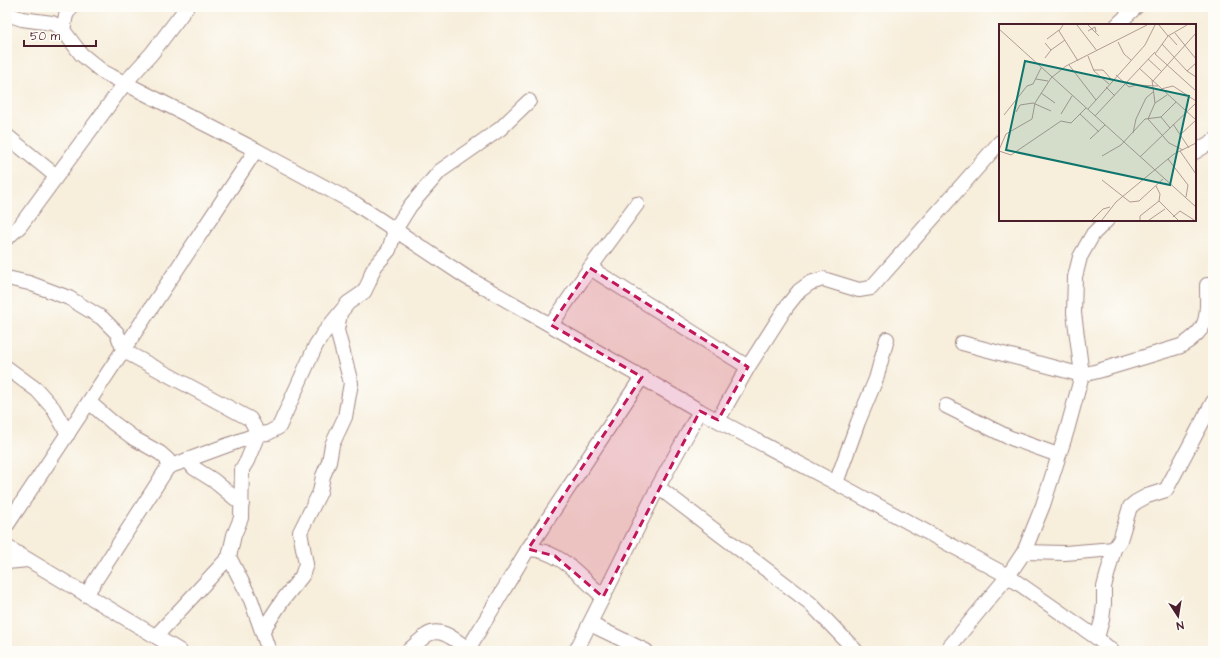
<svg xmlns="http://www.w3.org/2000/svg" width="1220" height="658" viewBox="0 0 1220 658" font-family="'Architects Daughter',sans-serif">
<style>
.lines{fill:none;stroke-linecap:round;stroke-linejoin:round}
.minor-casing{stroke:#a08683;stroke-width:16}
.minor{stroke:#fff;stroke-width:14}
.marked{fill:#c2185b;fill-opacity:0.2;stroke:#c2185b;stroke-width:3;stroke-dasharray:8 5;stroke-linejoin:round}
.inset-road{fill:none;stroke:#b29b95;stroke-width:1}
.view{fill:#0f766e;fill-opacity:0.15;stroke:#0f766e;stroke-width:2}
.inset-edge{fill:none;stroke:#4a1f2b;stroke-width:2}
</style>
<rect width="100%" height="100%" fill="#fdfcf7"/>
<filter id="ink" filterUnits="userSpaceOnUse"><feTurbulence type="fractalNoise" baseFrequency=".025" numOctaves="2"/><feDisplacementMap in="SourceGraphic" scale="8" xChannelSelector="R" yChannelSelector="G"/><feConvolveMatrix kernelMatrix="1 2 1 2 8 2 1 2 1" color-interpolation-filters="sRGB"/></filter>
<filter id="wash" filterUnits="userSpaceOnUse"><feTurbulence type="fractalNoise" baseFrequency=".012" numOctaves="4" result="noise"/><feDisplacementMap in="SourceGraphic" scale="16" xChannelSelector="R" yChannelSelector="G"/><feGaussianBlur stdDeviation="0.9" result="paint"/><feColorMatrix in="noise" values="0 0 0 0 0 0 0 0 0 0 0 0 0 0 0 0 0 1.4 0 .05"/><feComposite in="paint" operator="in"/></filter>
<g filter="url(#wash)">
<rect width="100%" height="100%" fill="#f7eedb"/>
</g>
<g filter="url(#ink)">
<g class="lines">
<defs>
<g id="minor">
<path d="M7,14L22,19L52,23L58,26L63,30L81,54L103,72L256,150L356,204L466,277L603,355L700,411L836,483L1008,576L1097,638L1112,651"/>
<path d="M1117,25L1136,7"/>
<path d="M63,30L66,15L71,7"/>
<path d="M7,136L56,176"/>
<path d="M1195,152L1213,141"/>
<path d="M7,238L20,226L125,83L152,53L187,7"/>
<path d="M590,268L748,367"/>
<path d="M7,278L29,283L69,298L102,318L117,333L124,351L250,419L253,424L258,434L247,461L242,469L241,518L234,535L229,557L156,636"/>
<path d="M551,325L590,268L637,204"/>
<path d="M962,343L1082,375L1098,371L1181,346C1211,328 1207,316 1207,285"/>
<path d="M7,368L37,390L53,408L68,434"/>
<path d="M946,406L1008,437L1058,455"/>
<path d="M718,420L748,367L787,306L799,291L810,283L823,279L859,290L871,288L1000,142"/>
<path d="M187,460L194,468L213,480L242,504"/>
<path d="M168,467L258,434L268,433L279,427L316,345L323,334L348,303L364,292L369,282L372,272L376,265L389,250L395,230L403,217L410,206L440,171L500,129L529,101"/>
<path d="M836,483L858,422L876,379L887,339"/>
<path d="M658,487L810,603L856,651"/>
<path d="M7,525L256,150"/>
<path d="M7,547L180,651"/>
<path d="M528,549C560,550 581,577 603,597"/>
<path d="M1024,552L1065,553L1114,549"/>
<path d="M229,557L251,600L269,651"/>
<path d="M7,562L28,560"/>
<path d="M86,595L168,467V460L160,453L135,439L112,422L89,402"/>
<path d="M590,624L646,651"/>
<path d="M263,630L282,601L302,576L306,564L300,532L320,492L323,476L329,462L332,445L345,417L351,383L337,330L340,313"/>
<path d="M1097,638L1102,620L1104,604V587L1114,549L1120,540L1130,507L1136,502L1147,496L1166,490L1213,402"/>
<path d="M408,651C414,646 420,640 427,635C442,625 459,644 471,651"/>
<path d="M467,651L528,549L642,377"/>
<path d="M576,651L658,487L700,411"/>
<path d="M946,651L1008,576L1024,552L1043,505L1067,430L1082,375L1074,313L1075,277L1080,257L1093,234L1107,220"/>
</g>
</defs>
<!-- minor casing -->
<use href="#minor" class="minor-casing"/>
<!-- minor -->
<use href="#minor" class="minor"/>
</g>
</g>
<!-- marked area -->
<path class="marked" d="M590,268L748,367L718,420L700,411L603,597L555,556L528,549L642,377L551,325Z"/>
<!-- overview -->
<g transform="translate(999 24)">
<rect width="197" height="197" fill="#f7eedb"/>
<path class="inset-road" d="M64,1L60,7L79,37M78,1L98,27M89,1L100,12M160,1L169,12M188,1L169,12L156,30L197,67M0,5L197,183M89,7L96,3L97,8M176,9L197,35M170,12L178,21M48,15L60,6M119,18L125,30L132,36M46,19L52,26L46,34M163,20L188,47L197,53M52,26L66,16M89,32L95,47L110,60M149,35L162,47M70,41L97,76M140,44L197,96M94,46H104L113,56M188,47L197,39M117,51L130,63L137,61L159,62M37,55L49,57M153,56L156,79M154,57L197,9M107,63L116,72M162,65L174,62L197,77M42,69L56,79M89,85L146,21L156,1M17,88L21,81L34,79L52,87M62,90L73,72M81,90L100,108M5,91L28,62L34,60L42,44M96,92L156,28M149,95L170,119L184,126M149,95L156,79L168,71M174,100L190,124M171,104L162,93L177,78M134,109L137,95L147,74L154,68M181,111L197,96M91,115L106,101M0,126L7,110L33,95L36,79L52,54L67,42L148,1M0,127L12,131L62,97L72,99L87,84M181,127L197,150M103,132L122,121L146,95L162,93M141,133L197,79M169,135L189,161L187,173M103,156L131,178L140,177L164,155M160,177L179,196M174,193L181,187L195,196M93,196L104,185L111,183M103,196L117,178L175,130L197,119M141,196V192L160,177L161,170L157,162M150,196L166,185"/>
<path class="view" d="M26,37L190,72L171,161L7,126Z"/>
<rect width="197" height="197" class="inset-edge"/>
</g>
<!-- margin -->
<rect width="1220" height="658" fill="none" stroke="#fdfcf7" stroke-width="24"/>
<!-- north arrow -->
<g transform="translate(1178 616) rotate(168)" stroke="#fdfcf7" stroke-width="3" paint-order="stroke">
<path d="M0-3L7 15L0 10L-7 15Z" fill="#4a1f2b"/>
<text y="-6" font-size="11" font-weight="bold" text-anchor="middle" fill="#4a1f2b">N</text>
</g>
<!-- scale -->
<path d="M24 40v6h72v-6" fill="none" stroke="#4a1f2b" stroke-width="2"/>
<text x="30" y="40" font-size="12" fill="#4a1f2b" stroke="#fdfcf7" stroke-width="3" paint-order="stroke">50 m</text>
</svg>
